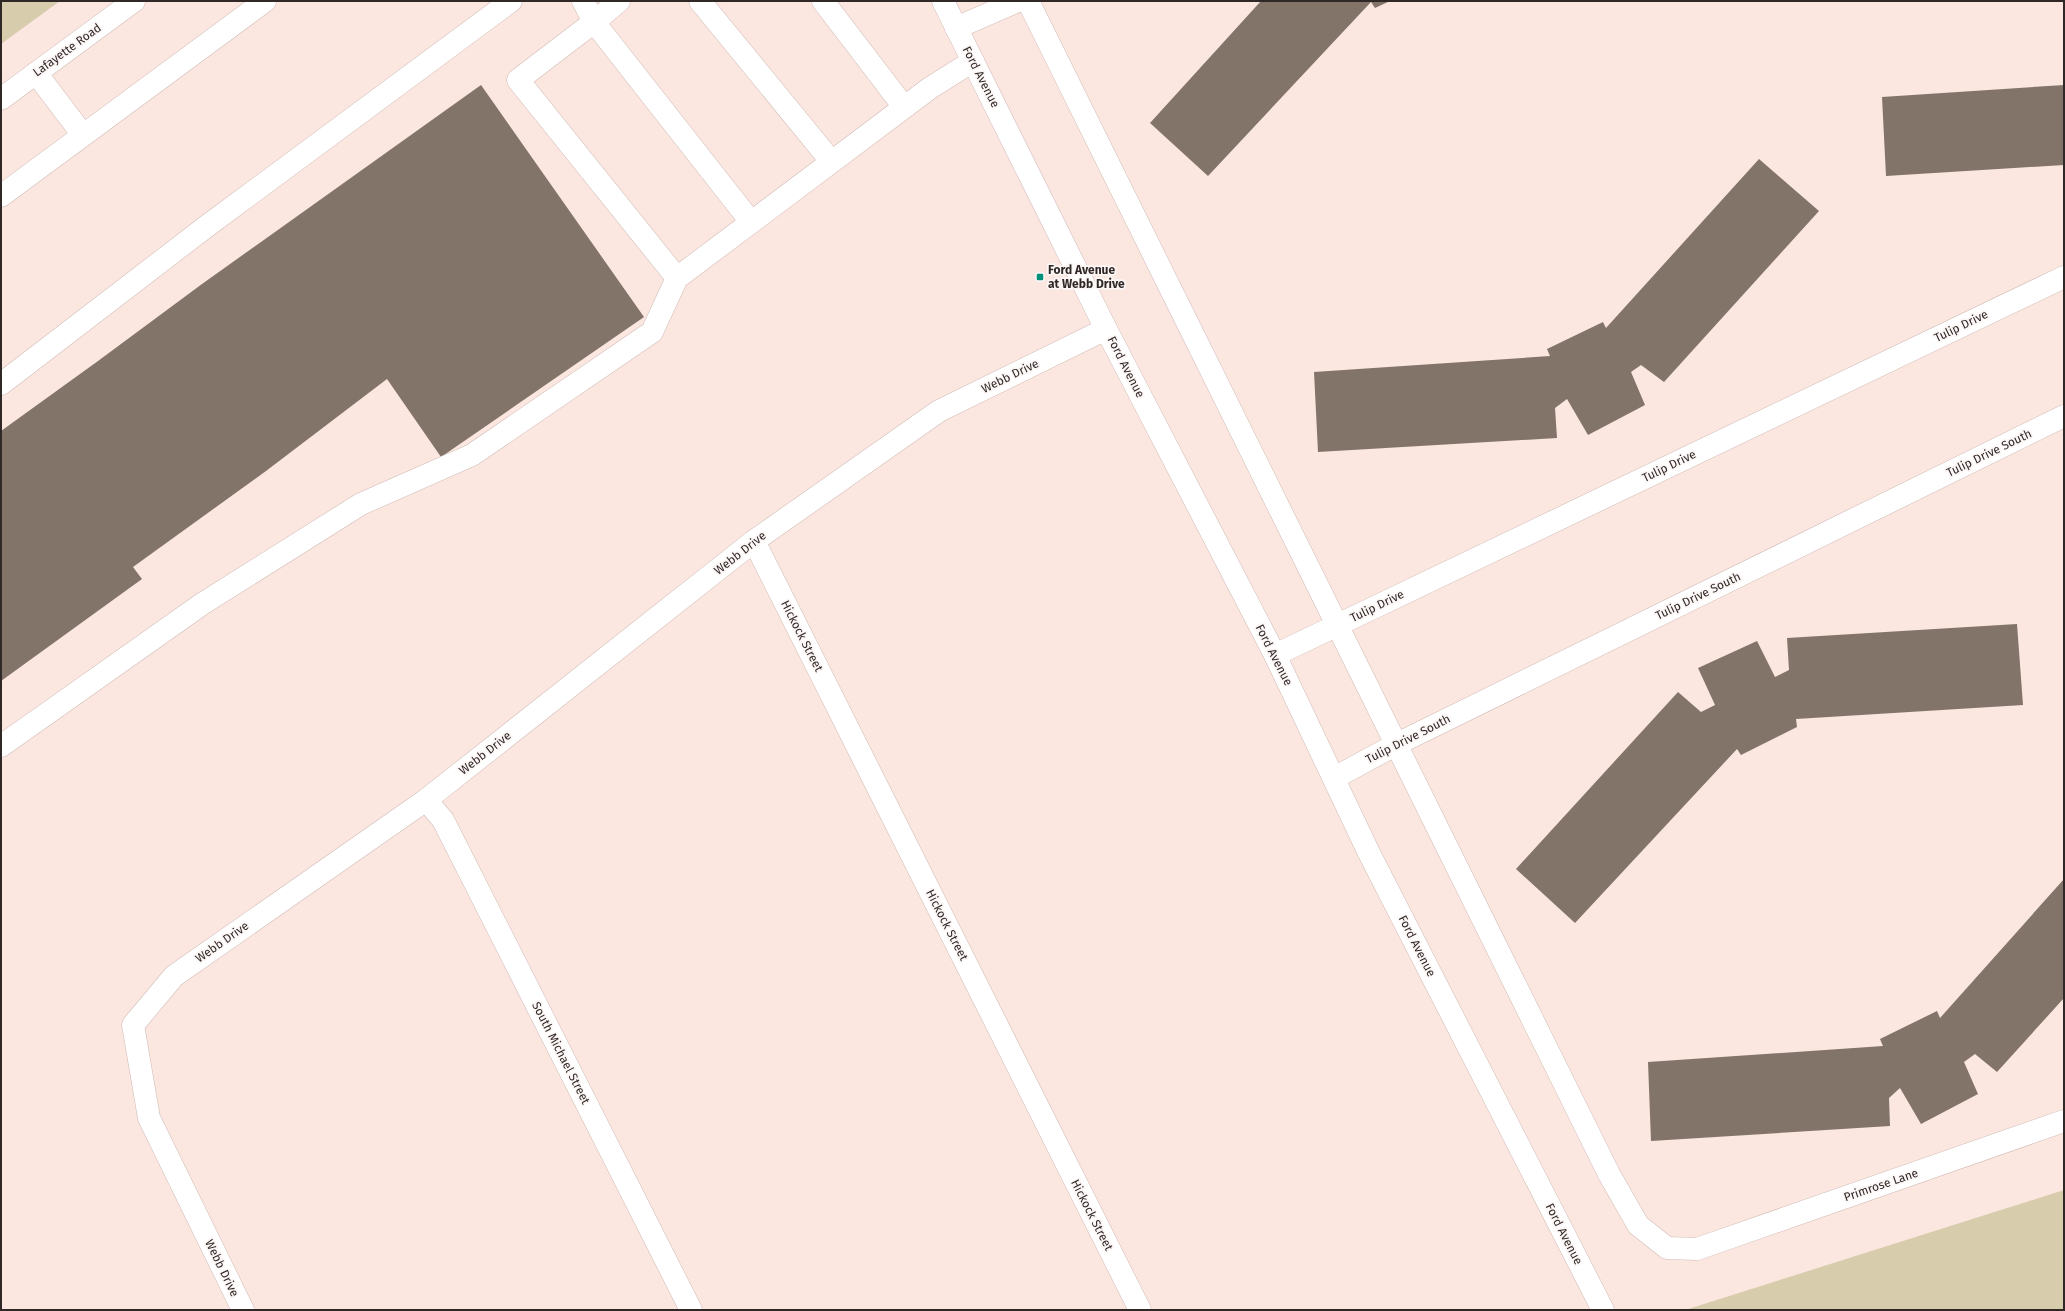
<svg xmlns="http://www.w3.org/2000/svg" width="2065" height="1311" viewBox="0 0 2065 1311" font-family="'Fira Sans',sans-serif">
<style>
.green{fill:#d7cdac}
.building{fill:#827468}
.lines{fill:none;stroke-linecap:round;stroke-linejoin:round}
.minor-casing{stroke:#d0bbb5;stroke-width:23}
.minor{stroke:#fff;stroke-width:22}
.poi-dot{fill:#00907a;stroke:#fcf7f6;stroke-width:1.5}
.labels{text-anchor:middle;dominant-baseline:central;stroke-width:3.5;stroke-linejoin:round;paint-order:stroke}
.street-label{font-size:12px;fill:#302826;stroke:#fcf7f6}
.poi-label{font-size:12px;font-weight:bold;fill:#302826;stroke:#fcf7f6;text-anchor:start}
</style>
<rect width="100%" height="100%" fill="#fbe6e0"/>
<!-- green -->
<g class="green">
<path d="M2,1H60L1,44Z"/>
<path d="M2064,1190V1310H1685Z"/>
</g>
<!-- building -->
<g class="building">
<path d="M1261,1H1390L1375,8L1371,2L1208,176L1150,123Z"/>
<path d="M481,85L644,317L441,457L387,379L266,471L133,567L142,579L1,681V431L98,361L202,284Z"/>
<path d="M2064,85V165L1886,176L1882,97Z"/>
<path d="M1759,159L1819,211L1664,382L1641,365L1631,372L1645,405L1588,435L1567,399L1555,408L1557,438L1318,452L1314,372L1550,356L1547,349L1603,322L1606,328Z"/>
<path d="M2017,624L2023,705L1796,719L1797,727L1741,755L1737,749L1575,923L1516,869L1678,692L1701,712L1715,705L1698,668L1757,641L1775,677L1789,670L1787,638Z"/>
<path d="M2064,879V998L1997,1072L1975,1054L1964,1062L1978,1094L1921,1124L1900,1088L1889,1098L1890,1126L1651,1141L1648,1062L1883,1046L1880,1039L1937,1011L1940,1018Z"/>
</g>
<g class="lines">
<defs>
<g id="minor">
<path d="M583,1L594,22L619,1"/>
<path d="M700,1L831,161"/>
<path d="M823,1L904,107"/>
<path d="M943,1L1106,329L1275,655L1369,853L1603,1310"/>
<path d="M1028,1L1609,1174L1638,1225L1667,1248L1697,1249L2064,1121"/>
<path d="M956,28L1018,1"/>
<path d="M36,73L83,135"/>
<path d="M1,99L134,1"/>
<path d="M1,196L265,1"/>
<path d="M677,278L518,80L594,22L751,222"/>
<path d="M1,384L207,226L511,1"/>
<path d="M754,541L1140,1310"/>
<path d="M1275,655L2064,277"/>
<path d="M1,746L202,604L361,504L472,455L652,332L677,278L930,88L973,61"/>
<path d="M1334,778L1397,744L2064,416"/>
<path d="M426,800L443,820L691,1310"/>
<path d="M243,1310L149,1118L133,1025L174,976L426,800L754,541L939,411L1106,329"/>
</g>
</defs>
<!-- minor casing -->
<use href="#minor" class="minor-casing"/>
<!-- minor -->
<use href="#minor" class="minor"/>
</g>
<!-- markers -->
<rect class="poi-dot" x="1036" y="273" width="8" height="8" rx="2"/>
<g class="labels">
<!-- street labels -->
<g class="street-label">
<text transform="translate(67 50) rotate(-36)">Lafayette Road</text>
<text transform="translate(981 77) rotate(63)">Ford Avenue</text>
<text transform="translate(1961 326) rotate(-26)">Tulip Drive</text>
<text transform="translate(1126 367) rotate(63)">Ford Avenue</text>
<text transform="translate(1010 376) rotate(-26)">Webb Drive</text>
<text transform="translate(1989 453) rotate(-26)">Tulip Drive South</text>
<text transform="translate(1669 466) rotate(-26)">Tulip Drive</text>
<text transform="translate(740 553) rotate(-38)">Webb Drive</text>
<text transform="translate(1698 596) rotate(-26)">Tulip Drive South</text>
<text transform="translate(1377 606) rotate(-26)">Tulip Drive</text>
<text transform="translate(802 636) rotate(63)">Hickock Street</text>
<text transform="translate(1274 655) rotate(63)">Ford Avenue</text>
<text transform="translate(1408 739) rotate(-27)">Tulip Drive South</text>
<text transform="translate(485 753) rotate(-38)">Webb Drive</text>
<text transform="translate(947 925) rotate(63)">Hickock Street</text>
<text transform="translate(222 942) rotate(-35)">Webb Drive</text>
<text transform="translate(1417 946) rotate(63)">Ford Avenue</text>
<text transform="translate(561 1053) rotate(63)">South Michael Street</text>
<text transform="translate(1881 1185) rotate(-19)">Primrose Lane</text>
<text transform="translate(1092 1215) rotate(63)">Hickock Street</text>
<text transform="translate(1564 1234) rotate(63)">Ford Avenue</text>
<text transform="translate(222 1268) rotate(64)">Webb Drive</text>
</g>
<!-- poi labels -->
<g class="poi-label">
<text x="1048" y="270">Ford Avenue<tspan x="1048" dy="14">at Webb Drive</tspan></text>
</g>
</g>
<!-- border -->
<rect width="2065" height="1311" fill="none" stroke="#302826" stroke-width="4"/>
</svg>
